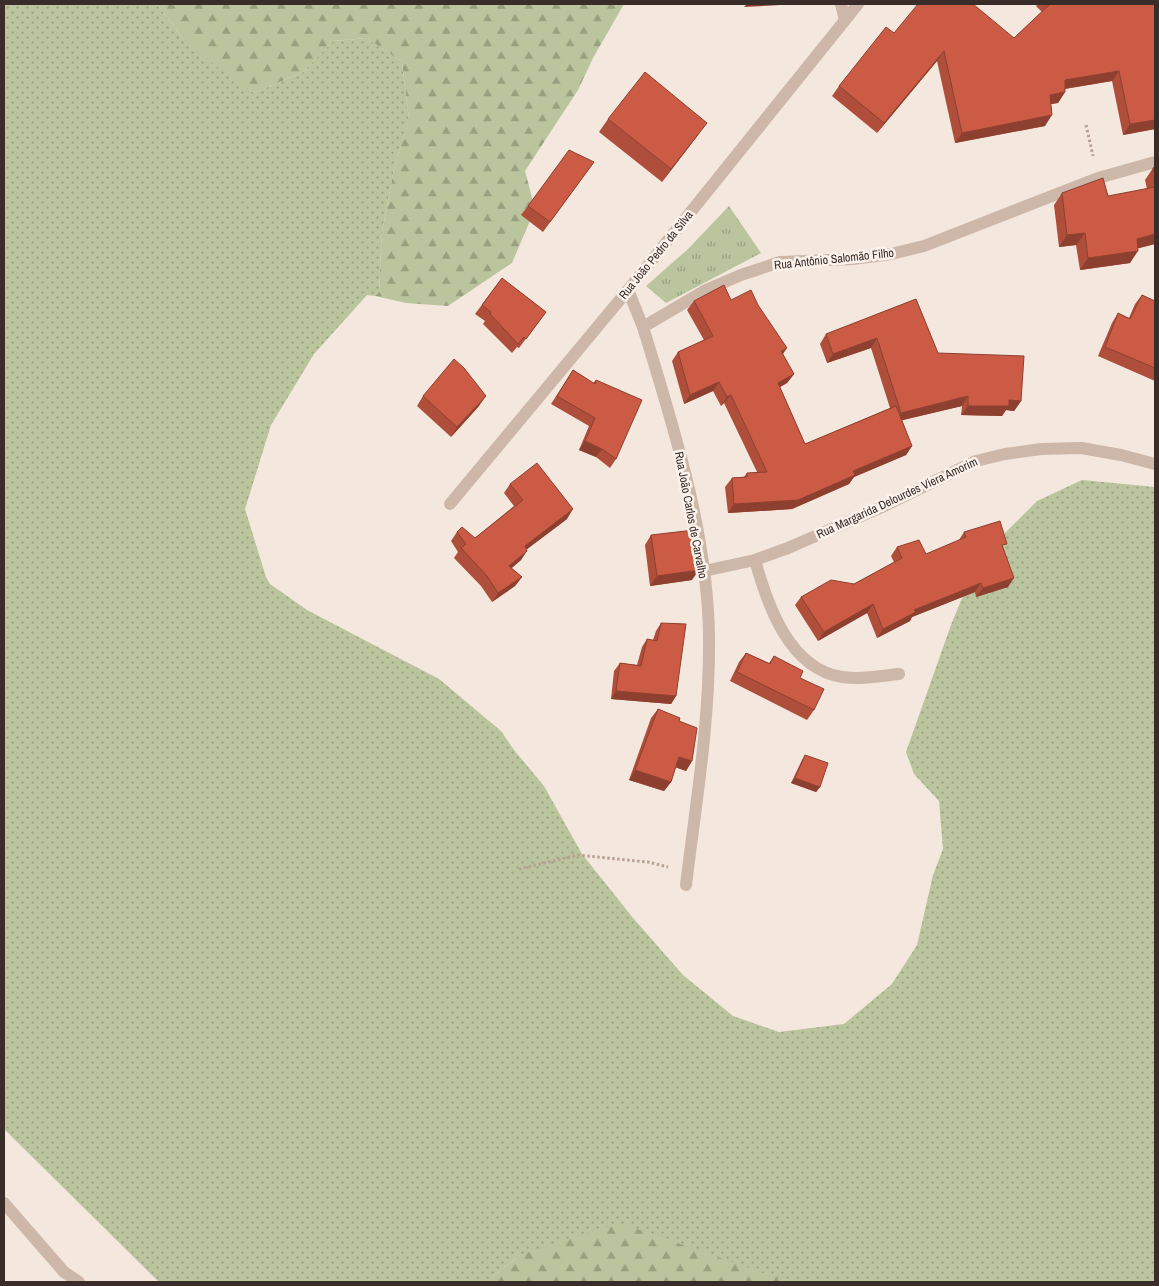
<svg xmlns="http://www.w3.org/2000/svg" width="1159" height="1286" viewBox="0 0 1159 1286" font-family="'Archivo Narrow',sans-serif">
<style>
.grass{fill:url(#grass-dots)}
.forest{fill:url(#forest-firs)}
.park{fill:url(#park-tufts)}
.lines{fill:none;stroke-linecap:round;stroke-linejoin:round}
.path{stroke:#b9a093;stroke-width:3;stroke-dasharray:2.5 2.5;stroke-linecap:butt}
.minor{stroke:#cdb7a9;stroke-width:12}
.wall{fill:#af4e3b}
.shaded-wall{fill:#8e4030}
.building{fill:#cb5b45;stroke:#8e4030}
.labels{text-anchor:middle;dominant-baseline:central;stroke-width:5;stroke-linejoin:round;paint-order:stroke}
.street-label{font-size:12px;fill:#3a2d29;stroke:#fbf2eb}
</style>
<defs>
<pattern id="grass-dots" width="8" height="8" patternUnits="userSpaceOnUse" patternTransform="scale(1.25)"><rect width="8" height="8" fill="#bac49d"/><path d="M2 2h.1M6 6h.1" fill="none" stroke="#98a080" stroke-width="1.8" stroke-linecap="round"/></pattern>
<pattern id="forest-firs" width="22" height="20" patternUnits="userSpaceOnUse" patternTransform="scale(1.25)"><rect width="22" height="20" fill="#bac49d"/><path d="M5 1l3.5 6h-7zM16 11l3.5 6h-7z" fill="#98a080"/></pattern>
<pattern id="park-tufts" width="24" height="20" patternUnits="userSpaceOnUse" patternTransform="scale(1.25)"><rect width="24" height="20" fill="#bac49d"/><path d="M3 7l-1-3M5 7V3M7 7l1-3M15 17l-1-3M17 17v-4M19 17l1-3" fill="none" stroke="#98a080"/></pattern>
</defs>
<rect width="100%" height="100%" fill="#f4e8de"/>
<!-- grass -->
<path class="grass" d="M4,4H157L181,36L254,93L303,72L333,41L367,38L402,62L409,120L395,164L382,232L379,292L375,296L367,295L314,354L271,425L245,509L266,577L270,584L307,610L439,679L501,731L514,750L544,786L582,854L633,918L683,975L733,1016L779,1032L844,1024L892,984L917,945L933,875L943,849L939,801L914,774L906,752L951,625L969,581L1002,536L1037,501L1082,480L1155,487V1282H790L520,1255L486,1282H159L4,1129Z"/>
<!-- forest -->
<g class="forest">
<path d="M157,4H624L593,58L578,90L525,171L535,209L512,263L448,306L406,303L375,296L379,292L382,232L395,164L409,120L402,62L367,38L333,41L303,72L254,93L217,67L181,36Z"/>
<path d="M620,1223L789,1282H790H486L520,1255Z"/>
</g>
<!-- park -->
<path class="park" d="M729,206L761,253L666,303L646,286L688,249Z"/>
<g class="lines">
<!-- path -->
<g class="path">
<path d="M1086,125L1093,156"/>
<path d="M519,869L578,855L648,862L668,867"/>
</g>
<!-- minor -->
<g class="minor">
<path d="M841,4L845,20"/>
<path d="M628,290L643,327L706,290L741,275L780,262L853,259L891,254L924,246L1098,178L1155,162"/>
<path d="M643,327C673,425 708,534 709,637C710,721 696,802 686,885"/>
<path d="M450,504L628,290L858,4"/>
<path d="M755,560C767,604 789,669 842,677C861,680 880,676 899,674"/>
<path d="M704,571L755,560L788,548L882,507L976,461L1005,454L1041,449L1081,448L1121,455L1155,464"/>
<path d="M4,1203L64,1272L79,1282"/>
</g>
</g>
<!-- wall -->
<g class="wall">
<path d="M1038,4H1155V129L1123,135L1112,81L1065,89V92L1058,103L1051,104L1045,126L955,143L937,61L877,133L832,96L839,86L894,33L1014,38L1042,12L1036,6Z"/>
<path d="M608,119L698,135L662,182L599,132Z"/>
<path d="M594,162L543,232L521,215L528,206Z"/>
<path d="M1155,167V244L1138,248L1130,263L1080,270L1076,245L1059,247L1054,205L1062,193L1108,196L1147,189L1145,180L1153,168Z"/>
<path d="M502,278L546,312L519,348L517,347L512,353L483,324L485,321L475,314Z"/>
<path d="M1142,295L1155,301V381L1098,356L1112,323L1118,313L1129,318L1135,304Z"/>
<path d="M916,299L938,353L1021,401L1014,411L1006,410L1002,416L961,415L962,406L902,420L912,446L906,455L854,477L849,484L792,509L728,513L725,487L732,478L744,477L747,473L757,472L724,403L721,406L713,391L684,404L672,361L678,352L704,340L687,310L694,301L731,300L783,354L794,374L787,383L780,387L805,444L890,408L871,348L827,363L820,344L826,334Z"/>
<path d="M573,370L593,383L596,380L616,459L610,468L596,457L579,450L589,426L551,404Z"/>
<path d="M423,396L479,406L451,437L417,406Z"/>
<path d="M510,484L567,519L527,549L521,560L511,568L522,577L515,586L492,602L481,586L454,558L458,552L451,541L457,532L475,538L514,506L504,493Z"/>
<path d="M964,532L1004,549L1008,587L976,597L975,592L912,617L910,621L877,638L867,613L818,641L795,605L801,597L854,584L894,562L891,556L897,547L926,554L959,540Z"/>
<path d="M651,535L692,580L650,586L645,545Z"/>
<path d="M661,623L676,696L671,704L611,699L614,671L620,663L637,665L642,647L647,639L653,640L656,631Z"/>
<path d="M746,653L769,663L774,656L800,678L814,710L807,720L730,681L739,662Z"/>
<path d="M658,709L679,721L692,761L686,771L675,767L671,782L664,791L629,780L651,718Z"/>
<path d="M805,755L820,787L816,792L791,783L802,760Z"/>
</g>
<!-- shaded-wall -->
<g class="shaded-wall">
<path d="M747,4H801H800L744,7Z"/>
<path d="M944,51L937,61L877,133L884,123Z"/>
<path d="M1119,71L1112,81L1057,90L1065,80Z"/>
<path d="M1065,92L1058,103L1043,105L1050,95Z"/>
<path d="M1052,115L1045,126L955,143L962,133Z"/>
<path d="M1155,120V129L1123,135L1130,124Z"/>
<path d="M707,123L698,135L662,182L671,169Z"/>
<path d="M1085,233L1076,245L1059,247L1067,235Z"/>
<path d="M1155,234V244L1128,251L1137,239Z"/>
<path d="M1138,251L1130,263L1080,270L1088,258Z"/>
<path d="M877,338L871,348L827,363L833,354Z"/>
<path d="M787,348L781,357V351Z"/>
<path d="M794,374L787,383L771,392L778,383Z"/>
<path d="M719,382L713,391L684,404L690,395Z"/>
<path d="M731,395L724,403L721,406L727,397Z"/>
<path d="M486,396L479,406L451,437L457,427Z"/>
<path d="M968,396L962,406L895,422L901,413Z"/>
<path d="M1009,400L1021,401L1014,411L1006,410L1002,416L961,415L968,406Z"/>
<path d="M585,441L602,449L596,457L579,450Z"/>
<path d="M912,446L906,455L854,477L849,484L792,509L728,513L734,504L853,471Z"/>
<path d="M573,509L567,519L518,556L525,546Z"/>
<path d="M527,551L521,560L503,576L509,566Z"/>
<path d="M699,570L692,580L650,586L657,576Z"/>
<path d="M522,577L515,586L492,602L498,593Z"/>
<path d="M1014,578L1008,587L976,597L983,588Z"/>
<path d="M981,583L975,592L912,617L910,621L877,638L883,629L914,610Z"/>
<path d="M873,604L867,613L818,641L824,632Z"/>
<path d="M616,691L676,696L671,704L611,699Z"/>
<path d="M679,757L692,761L686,771L672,766Z"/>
<path d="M635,770L671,782L664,791L629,780Z"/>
<path d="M795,778L820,787L816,792L791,783Z"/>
</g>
<!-- building -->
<g class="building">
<path d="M918,4H973L1014,38L1050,4H1155V120L1130,124L1119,71L1065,80V92L1050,95L1052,115L962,133L944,51L884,123L839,86L886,27L894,33Z"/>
<path d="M645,72L707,123L671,169L608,119Z"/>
<path d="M569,150L594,162L550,222L528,206Z"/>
<path d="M1155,167V177L1153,168Z"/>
<path d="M1103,178L1108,196L1155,187V234L1137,239L1138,251L1088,258L1085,233L1067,235L1062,193Z"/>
<path d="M502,278L546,312L526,339L524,337L518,344L490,314L491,312L482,305Z"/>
<path d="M724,285L731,300L751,290L758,305L787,348L781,351L794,374L778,383L805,444L896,406L912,446L853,471L855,475L798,500L734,504L732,478L747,477V473L767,472L731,395L727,397L719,382L690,395L678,352L713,336L694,301Z"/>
<path d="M1142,295L1155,301V368L1105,347L1118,313L1130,319Z"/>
<path d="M916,299L938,353L1024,356L1021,401L1009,400V406H968V396L901,413L877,338L833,354L826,334Z"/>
<path d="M454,359L464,368L486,396L457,427L423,396Z"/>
<path d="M573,370L595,384L596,380L642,400L616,459L602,449L585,441L595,418L557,396Z"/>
<path d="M537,463L573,509L525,546L527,551L509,566L522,577L498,593L487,576L461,548L466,544L457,532L462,527L475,538L523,500L510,484Z"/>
<path d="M1000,521L1007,544L1002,545L1014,578L983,588L981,583L914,610L916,612L883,629L873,604L824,632L801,597L831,580L854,584L902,558L897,547L919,540L926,554L966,537L964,532Z"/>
<path d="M694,530L699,570L657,576L651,535Z"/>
<path d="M661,623L686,624L676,696L616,691L620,663L641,666L647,639L657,641Z"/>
<path d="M746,653L770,664L774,656L803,671L800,678L824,689L814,710L737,672Z"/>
<path d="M658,709L680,718L679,721L697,728L692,761L679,757L671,782L635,770Z"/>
<path d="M805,755L828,763L820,787L795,778Z"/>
</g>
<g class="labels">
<!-- street labels -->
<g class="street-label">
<text transform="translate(656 255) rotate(-51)">Rua João Pedro da Silva</text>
<text transform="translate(834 259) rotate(-6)">Rua Antônio Salomão Filho</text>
<text transform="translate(897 498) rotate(-25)">Rua Margarida Delourdes Viera Amorim</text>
<text transform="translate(691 515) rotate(79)">Rua João Carlos de Carvalho</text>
</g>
</g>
<!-- border -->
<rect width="1159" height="1286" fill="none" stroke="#3a2d29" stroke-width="10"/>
</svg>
